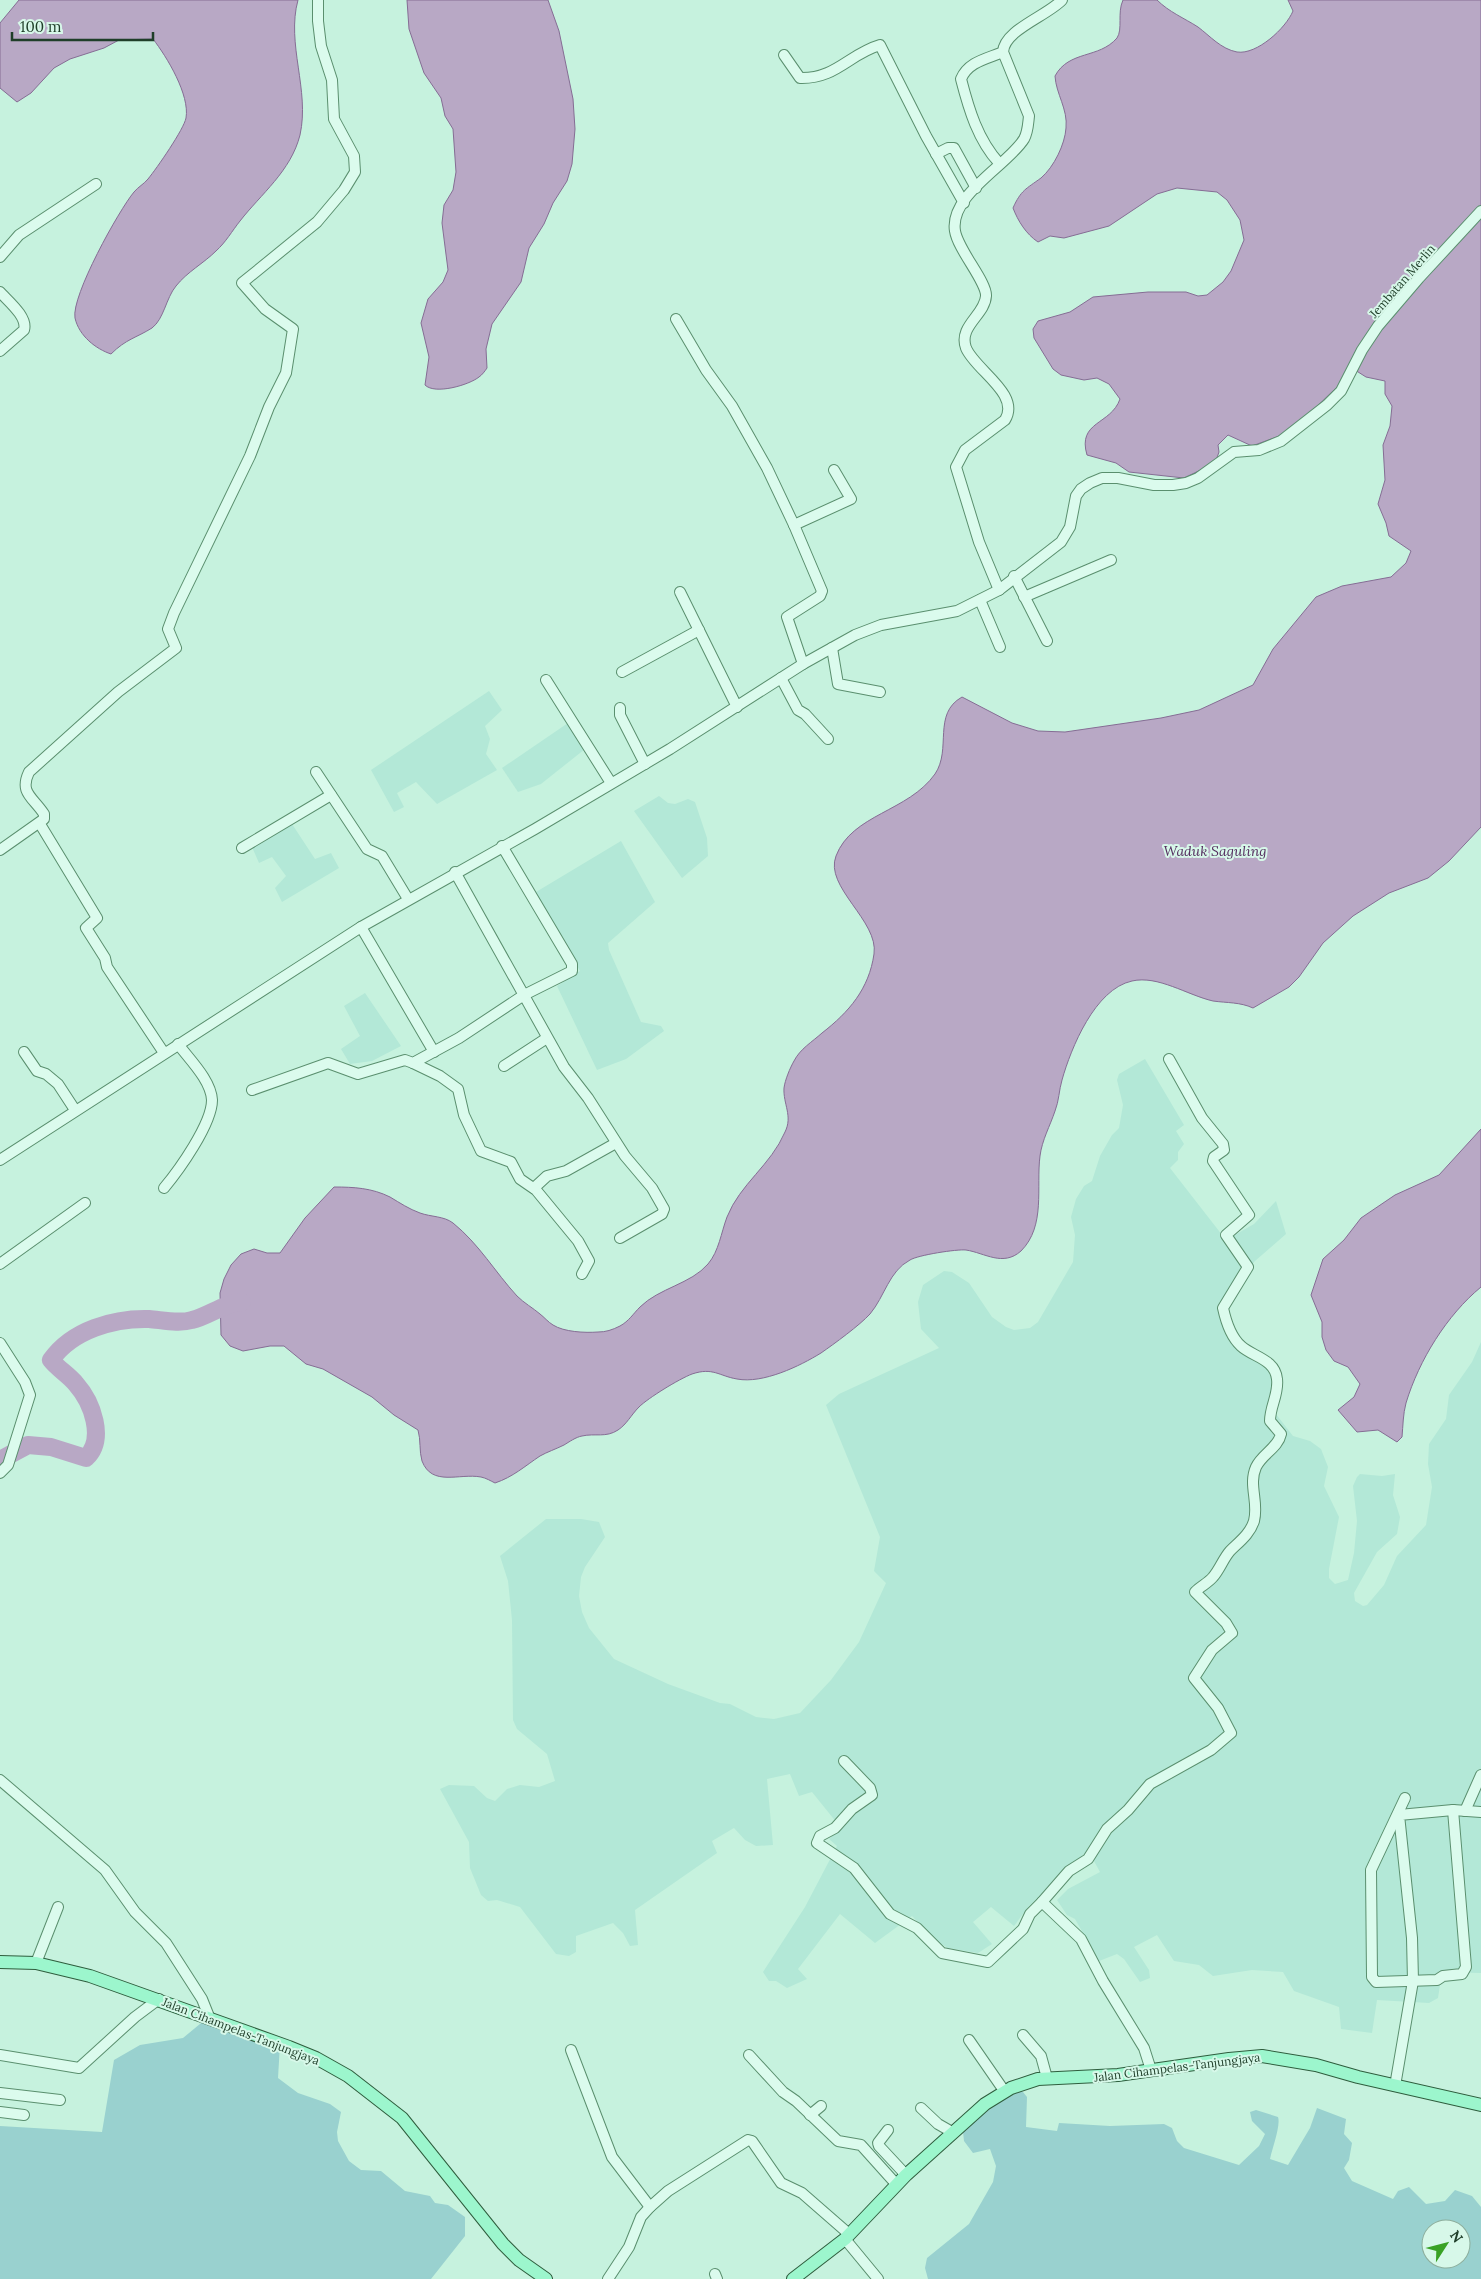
<svg xmlns="http://www.w3.org/2000/svg" width="1481" height="2279" viewBox="0 0 1481 2279" font-family="Lora,serif">
<style>
.farmland{fill:#b3e8d7}
.green{fill:#99d1cf;fill-rule:evenodd}
.water{fill:#b8a8c5;stroke:#856d94}
.lines{fill:none;stroke-linecap:round;stroke-linejoin:round}
.river{stroke:#b8a8c5;stroke-width:18}
.minor-casing{stroke:#5a8f6e;stroke-width:12}
.major-casing{stroke:#2e5d3d;stroke-width:14}
.minor{stroke:#dbfbed;stroke-width:10}
.major{stroke:#9cf6cd;stroke-width:12}
.labels{text-anchor:middle;dominant-baseline:central;stroke-width:4;stroke-linejoin:round;paint-order:stroke}
.street-label{font-size:12px;fill:#1f3e29;stroke:#d7f8e9}
.water-label{font-size:14px;font-style:italic;fill:#542d5f;stroke:#d7f8e9}
</style>
<rect width="100%" height="100%" fill="#c6f2de"/>
<!-- farmland -->
<g class="farmland">
<path d="M489,691L502,710L485,726L490,739L486,754L497,770L437,804L416,782L397,793L404,807L394,812L371,770Z"/>
<path d="M568,723L585,749L541,784L518,792L502,768Z"/>
<path d="M659,796L668,803L675,804L688,799L695,802L707,838L708,856L682,878L634,811Z"/>
<path d="M292,824L315,859L331,853L339,868L282,902L275,888L286,876L272,857L259,863L252,847Z"/>
<path d="M621,841L655,902L608,943L609,950L641,1022L661,1026L664,1031L626,1059L597,1070L557,986L580,971L536,892Z"/>
<path d="M365,993L401,1046L372,1061L350,1064L341,1049L360,1036L344,1006Z"/>
<path d="M1145,1059L1184,1125L1176,1131L1184,1144L1178,1152V1160L1170,1168L1226,1240L1254,1224L1276,1201L1286,1234L1255,1261L1227,1293L1225,1326L1270,1370L1275,1384L1272,1409L1293,1436L1310,1441L1321,1449L1328,1467L1324,1486L1339,1517L1329,1569V1578L1335,1584L1348,1580L1354,1553L1357,1521L1353,1486L1357,1477L1360,1474L1382,1476L1395,1474L1393,1495L1400,1517L1397,1534L1377,1552L1354,1593L1355,1601L1363,1606L1367,1605L1384,1585L1397,1556L1426,1525L1432,1487L1428,1464L1429,1444L1446,1419L1449,1395L1472,1362L1481,1342V1973L1442,1972L1438,1998L1429,2003L1377,2000L1372,2033L1341,2029L1339,2007L1294,1991L1283,1972L1252,1970L1213,1976L1199,1965L1174,1961L1157,1935L1134,1947L1149,1970L1150,1978L1140,1982L1124,1959L1117,1954L1099,1961L1075,1919L1067,1915L1057,1900L1068,1889L1100,1872L1094,1861L1083,1855L1029,1906L1014,1926L991,1907L973,1922L992,1944L978,1953L948,1948L935,1940L912,1916L875,1943L840,1914L798,1969L807,1979L787,1988L776,1981H769L763,1972L805,1907L837,1846L829,1839L841,1828L812,1792L799,1796L790,1774L767,1779L773,1845L756,1846L745,1840L734,1828L712,1841L717,1853L635,1910L638,1945L630,1946L623,1933L613,1923L576,1936V1952L569,1956L556,1954L520,1907L497,1900L488,1901L481,1895L470,1868L469,1842L440,1789L449,1785L474,1786L487,1798L495,1801L507,1789L520,1785L539,1787L555,1781L547,1754L517,1729L513,1720L512,1620L508,1581L500,1556L546,1519H581L599,1522L605,1537L585,1567L581,1577L579,1596L582,1612L589,1628L614,1659L668,1684L720,1703L730,1704L756,1717L774,1719L800,1713L831,1680L859,1642L886,1583L874,1571L880,1537L826,1405L839,1394L939,1348L921,1329L918,1302L923,1285L944,1271L952,1272L969,1283L992,1317L1006,1327L1014,1330L1030,1328L1038,1322L1073,1262L1075,1235L1071,1217L1076,1199L1084,1186L1092,1181L1100,1156L1112,1135L1119,1128L1123,1105L1117,1080L1119,1074Z"/>
</g>
<!-- green -->
<g class="green">
<path d="M206,2019L280,2044L278,2078L298,2093L330,2104L341,2112L337,2132L338,2141L349,2161L361,2170L381,2171L405,2191L430,2196L435,2203L448,2205L465,2217V2236L431,2279H0V2126L102,2132L114,2060L140,2045L183,2038Z"/>
<path d="M1012,2092H1023L1027,2097L1026,2127L1057,2131L1059,2123L1110,2126L1164,2124L1172,2128L1177,2141L1184,2148L1239,2165L1259,2146L1265,2134L1252,2121L1250,2112L1256,2110L1278,2117C1281,2125 1272,2149 1270,2159L1288,2165L1310,2128L1317,2108L1346,2119L1344,2134L1352,2143L1349,2160L1344,2168L1352,2181L1393,2199L1398,2191L1409,2187L1426,2204L1445,2201L1455,2190L1472,2196L1481,2207V2279H928L925,2268L927,2258L969,2224L993,2182L996,2166L990,2149L973,2153L964,2141L963,2132L981,2113ZM1431,2229H1461V2259H1431Z"/>
</g>
<!-- water -->
<g class="water">
<path d="M19,0H298C286,44 310,90 300,135C291,171 261,194 240,221C232,231 226,242 216,251C204,263 187,272 176,286C166,298 164,319 152,328C136,338 126,339 111,354C96,349 79,336 75,318C71,296 119,210 134,192C138,187 144,184 148,179C157,168 184,129 186,118C190,95 167,57 153,39L119,40L104,48L70,59L54,68L31,93L17,102L0,88V23Z"/>
<path d="M407,0H548L559,31L573,99L575,129L572,164L567,181L553,203L544,224L529,248L521,282L492,324L486,349L487,368C485,371 482,375 479,377C469,385 435,395 425,385L429,357L421,323L428,299L443,282L448,270L442,223L444,205L453,190L456,172L453,129L445,116L441,98L424,73L409,29Z"/>
<path d="M1123,0H1157C1169,12 1184,18 1198,27C1210,36 1221,49 1237,52C1257,55 1286,28 1293,11L1288,0H1481V827L1449,861L1428,878L1389,893L1353,916L1323,943L1299,977L1289,987L1253,1008C1240,1002 1227,1003 1213,1001C1187,995 1158,975 1132,981C1095,989 1071,1048 1062,1080C1059,1090 1059,1101 1055,1111C1050,1126 1042,1140 1040,1156C1036,1187 1046,1226 1021,1251C1003,1267 985,1253 966,1250C957,1249 918,1255 910,1260C889,1271 885,1296 870,1314C860,1325 834,1344 821,1353C800,1366 763,1384 737,1379C719,1376 713,1367 692,1374C679,1379 648,1398 639,1407C631,1415 627,1424 618,1430C606,1438 595,1433 582,1436C576,1437 569,1442 564,1445C556,1449 547,1452 540,1456C525,1466 513,1477 495,1483C491,1481 486,1478 481,1477C459,1473 432,1487 422,1461C419,1451 421,1440 418,1430L394,1415L372,1397L323,1369L306,1364L284,1346H270L243,1351L230,1346L221,1335L220,1293L224,1279L231,1265L241,1254L254,1249L267,1253H280L305,1218L334,1187C354,1187 372,1188 390,1197C400,1203 409,1209 420,1213C431,1217 444,1216 453,1223C479,1244 495,1272 517,1296C524,1303 533,1308 540,1314C544,1317 548,1322 553,1325C564,1332 585,1333 598,1332C606,1332 612,1330 620,1326C629,1321 633,1314 640,1307C659,1288 691,1284 708,1264C719,1251 721,1233 727,1217C740,1184 771,1165 785,1132C793,1116 783,1104 784,1088C785,1080 790,1068 794,1061C800,1049 812,1042 822,1033C849,1012 869,989 874,954C879,921 824,887 836,856C852,814 908,812 935,774C952,749 932,714 962,697L1012,723L1038,731L1065,732L1161,718L1199,710L1253,685L1273,649L1316,597L1342,586L1391,577L1406,563L1411,551L1389,536L1386,523L1378,504L1385,480L1383,445L1390,426L1392,406L1385,394V381L1366,377L1355,370L1290,432L1252,446L1228,435L1218,445L1219,452L1215,463L1184,478L1129,472L1116,463L1087,455C1077,421 1111,425 1120,399L1109,384L1097,378L1084,380L1061,375L1053,369L1034,338L1033,329L1038,321L1070,312L1093,297L1148,292H1186L1198,296L1207,295L1223,282L1231,271L1244,240L1240,220L1227,200L1217,192L1177,188L1157,194L1109,226L1064,238L1050,236L1038,242C1026,234 1018,221 1013,208C1021,190 1026,189 1041,178C1054,167 1065,144 1066,128C1068,109 1056,94 1055,76C1069,50 1099,59 1117,38C1123,29 1117,13 1123,0Z"/>
<path d="M1481,1129V1287C1447,1315 1419,1360 1406,1403C1403,1414 1403,1426 1402,1437L1397,1442L1378,1430L1357,1432L1338,1410L1354,1397L1360,1384L1348,1367L1334,1361L1326,1350L1322,1337V1322L1311,1295L1323,1259L1344,1240L1361,1218L1395,1195L1439,1175Z"/>
</g>
<g class="lines">
<!-- river -->
<path class="river" d="M0,1460L28,1445L51,1447L86,1458C106,1439 92,1402 76,1384C69,1375 58,1369 51,1360C72,1330 114,1318 149,1319C162,1320 179,1324 192,1320C209,1316 224,1303 242,1302"/>
<defs>
<g id="minor">
<path d="M784,55L800,78C836,79 849,54 880,45L926,136L964,203"/>
<path d="M936,154L948,148H954L976,188"/>
<path d="M999,163C978,140 969,110 961,79C968,62 986,59 1003,52"/>
<path d="M0,257L19,235L96,184"/>
<path d="M0,292C8,301 28,317 24,330L0,351"/>
<path d="M676,319L706,370L732,406L767,468L794,525"/>
<path d="M1014,576L1047,641"/>
<path d="M999,590L979,542L956,467L965,450L1005,420C1021,394 975,370 966,348C958,326 985,315 986,296C987,282 958,250 955,231C949,195 1008,165 1024,139C1028,132 1028,124 1029,116L1003,52C1004,30 1047,16 1062,0"/>
<path d="M680,592L737,707"/>
<path d="M1024,597L1111,560"/>
<path d="M980,600L1000,647"/>
<path d="M832,648L838,684L880,692"/>
<path d="M803,664L787,617L820,596L822,591L794,525L851,499L834,470"/>
<path d="M622,672L699,630"/>
<path d="M781,678L798,710L805,714L828,739"/>
<path d="M546,680L611,783"/>
<path d="M620,708V715L645,764"/>
<path d="M316,772L367,849L382,856L408,899"/>
<path d="M40,824L97,918L86,928L105,958L107,967L164,1053"/>
<path d="M242,848L331,795"/>
<path d="M0,850L44,819V814C33,797 19,793 29,772L118,692L176,648L168,629L174,613L250,456L269,407L286,373L293,329L265,309L242,283L317,222L344,190L355,172L354,156L334,119L332,80L321,46L318,21V0"/>
<path d="M455,872L564,1067L588,1098L625,1156L652,1188L664,1209L662,1214L620,1238"/>
<path d="M361,927L434,1052"/>
<path d="M24,1052L37,1071L46,1074L58,1084L75,1110"/>
<path d="M413,1063L440,1076L458,1089L464,1115L481,1151L511,1162L520,1179L536,1190L578,1241L589,1261L582,1274"/>
<path d="M504,1066L547,1038"/>
<path d="M252,1090L328,1063L358,1074L405,1060L413,1063L459,1038L524,995L572,971V964L502,846"/>
<path d="M0,1160L361,927L535,829L670,749L803,664L855,635L881,625L957,611L999,590L1061,542L1070,527L1076,496L1081,489L1090,483L1102,478H1118L1154,485H1173L1186,483L1198,478L1234,452L1259,450L1281,441L1327,405L1341,391L1362,350L1378,326L1419,278L1481,211"/>
<path d="M164,1188C179,1170 212,1124 212,1100C211,1080 189,1059 178,1044"/>
<path d="M534,1188L547,1176L566,1171L616,1143"/>
<path d="M0,1264L85,1203"/>
<path d="M0,1343L25,1382L30,1395L8,1465L0,1473"/>
<path d="M844,1761L870,1788L872,1795L852,1809L835,1828L820,1836L817,1843L854,1868L890,1914L917,1928L942,1953L988,1962L1023,1929L1030,1914L1042,1902"/>
<path d="M0,1780L105,1870L135,1912L166,1943L202,1999L210,2019"/>
<path d="M1405,1798L1371,1870L1372,1977L1376,1982L1437,1980L1443,1976L1462,1974L1466,1967L1453,1810"/>
<path d="M1465,1811L1481,1775"/>
<path d="M36,1963L58,1907"/>
<path d="M1023,2035L1041,2056L1047,2078"/>
<path d="M969,2040L1005,2092"/>
<path d="M571,2050L612,2157L650,2207"/>
<path d="M0,2055L79,2068L135,2017L159,1999"/>
<path d="M749,2055L783,2092L796,2101L838,2141L861,2145L896,2184"/>
<path d="M1151,2070L1144,2048L1103,1981L1081,1939L1042,1902L1069,1871L1088,1859L1107,1829L1128,1810L1150,1784L1211,1750L1231,1733L1218,1708L1194,1678L1212,1650L1232,1633L1226,1623L1195,1592C1201,1586 1208,1583 1213,1577C1220,1569 1223,1559 1230,1551C1239,1542 1250,1534 1254,1521C1259,1502 1248,1485 1256,1467C1262,1454 1278,1448 1281,1434L1270,1421C1270,1406 1279,1394 1277,1379C1275,1359 1253,1357 1241,1346C1231,1337 1226,1322 1223,1308L1248,1267L1226,1235L1249,1215L1213,1161L1214,1157L1224,1150L1223,1144L1202,1118L1169,1059"/>
<path d="M1395,2086L1413,1981L1412,1938L1399,1815L1453,1810L1481,1812"/>
<path d="M0,2093L60,2100"/>
<path d="M921,2108L938,2124L952,2132"/>
<path d="M0,2112L24,2115"/>
<path d="M810,2115L821,2106"/>
<path d="M888,2130L878,2143L879,2146L906,2175"/>
<path d="M845,2239L878,2279"/>
<path d="M715,2274L717,2279"/>
<path d="M608,2279L629,2247L641,2217L650,2207L668,2191L748,2140L752,2141L781,2183L802,2193L849,2234"/>
</g>
<g id="major">
<path d="M0,1962L36,1963L90,1976L289,2047L316,2058L348,2076L402,2118L503,2244L519,2260L546,2279"/>
<path d="M793,2279L845,2239L906,2175L985,2104L1011,2088L1038,2079L1118,2075L1229,2059L1262,2056L1316,2065L1358,2077L1481,2105"/>
</g>
</defs>
<!-- minor casing -->
<use href="#minor" class="minor-casing"/>
<!-- major casing -->
<use href="#major" class="major-casing"/>
<!-- minor -->
<use href="#minor" class="minor"/>
<!-- major -->
<use href="#major" class="major"/>
</g>
<g class="labels">
<!-- street labels -->
<g class="street-label">
<text transform="translate(1402 281) rotate(-49)">Jembatan Merlin</text>
<text transform="translate(241 2031) rotate(21)">Jalan Cihampelas-Tanjungjaya</text>
<text transform="translate(1177 2067) rotate(-7)">Jalan Cihampelas-Tanjungjaya</text>
</g>
<!-- water labels -->
<g class="water-label">
<text x="1215" y="851">Waduk Saguling</text>
</g>
</g>
<!-- north arrow -->
<g transform="translate(1446 2244) rotate(54)"><circle r="24" fill="#d7f8e9" stroke="#8dae9c"/>
<path d="M0-4L9 19L0 12L-9 19Z" fill="#39a225"/>
<text y="-8" font-size="14" font-weight="bold" text-anchor="middle" fill="#1f3e29">N</text>
</g>
<!-- scale -->
<path d="M12 32v8h141v-8" fill="none" stroke="#1f3e29" stroke-width="2.5"/>
<text x="20" y="32" font-size="15" fill="#1f3e29" stroke="#d7f8e9" stroke-width="4" paint-order="stroke">100 m</text>
</svg>
